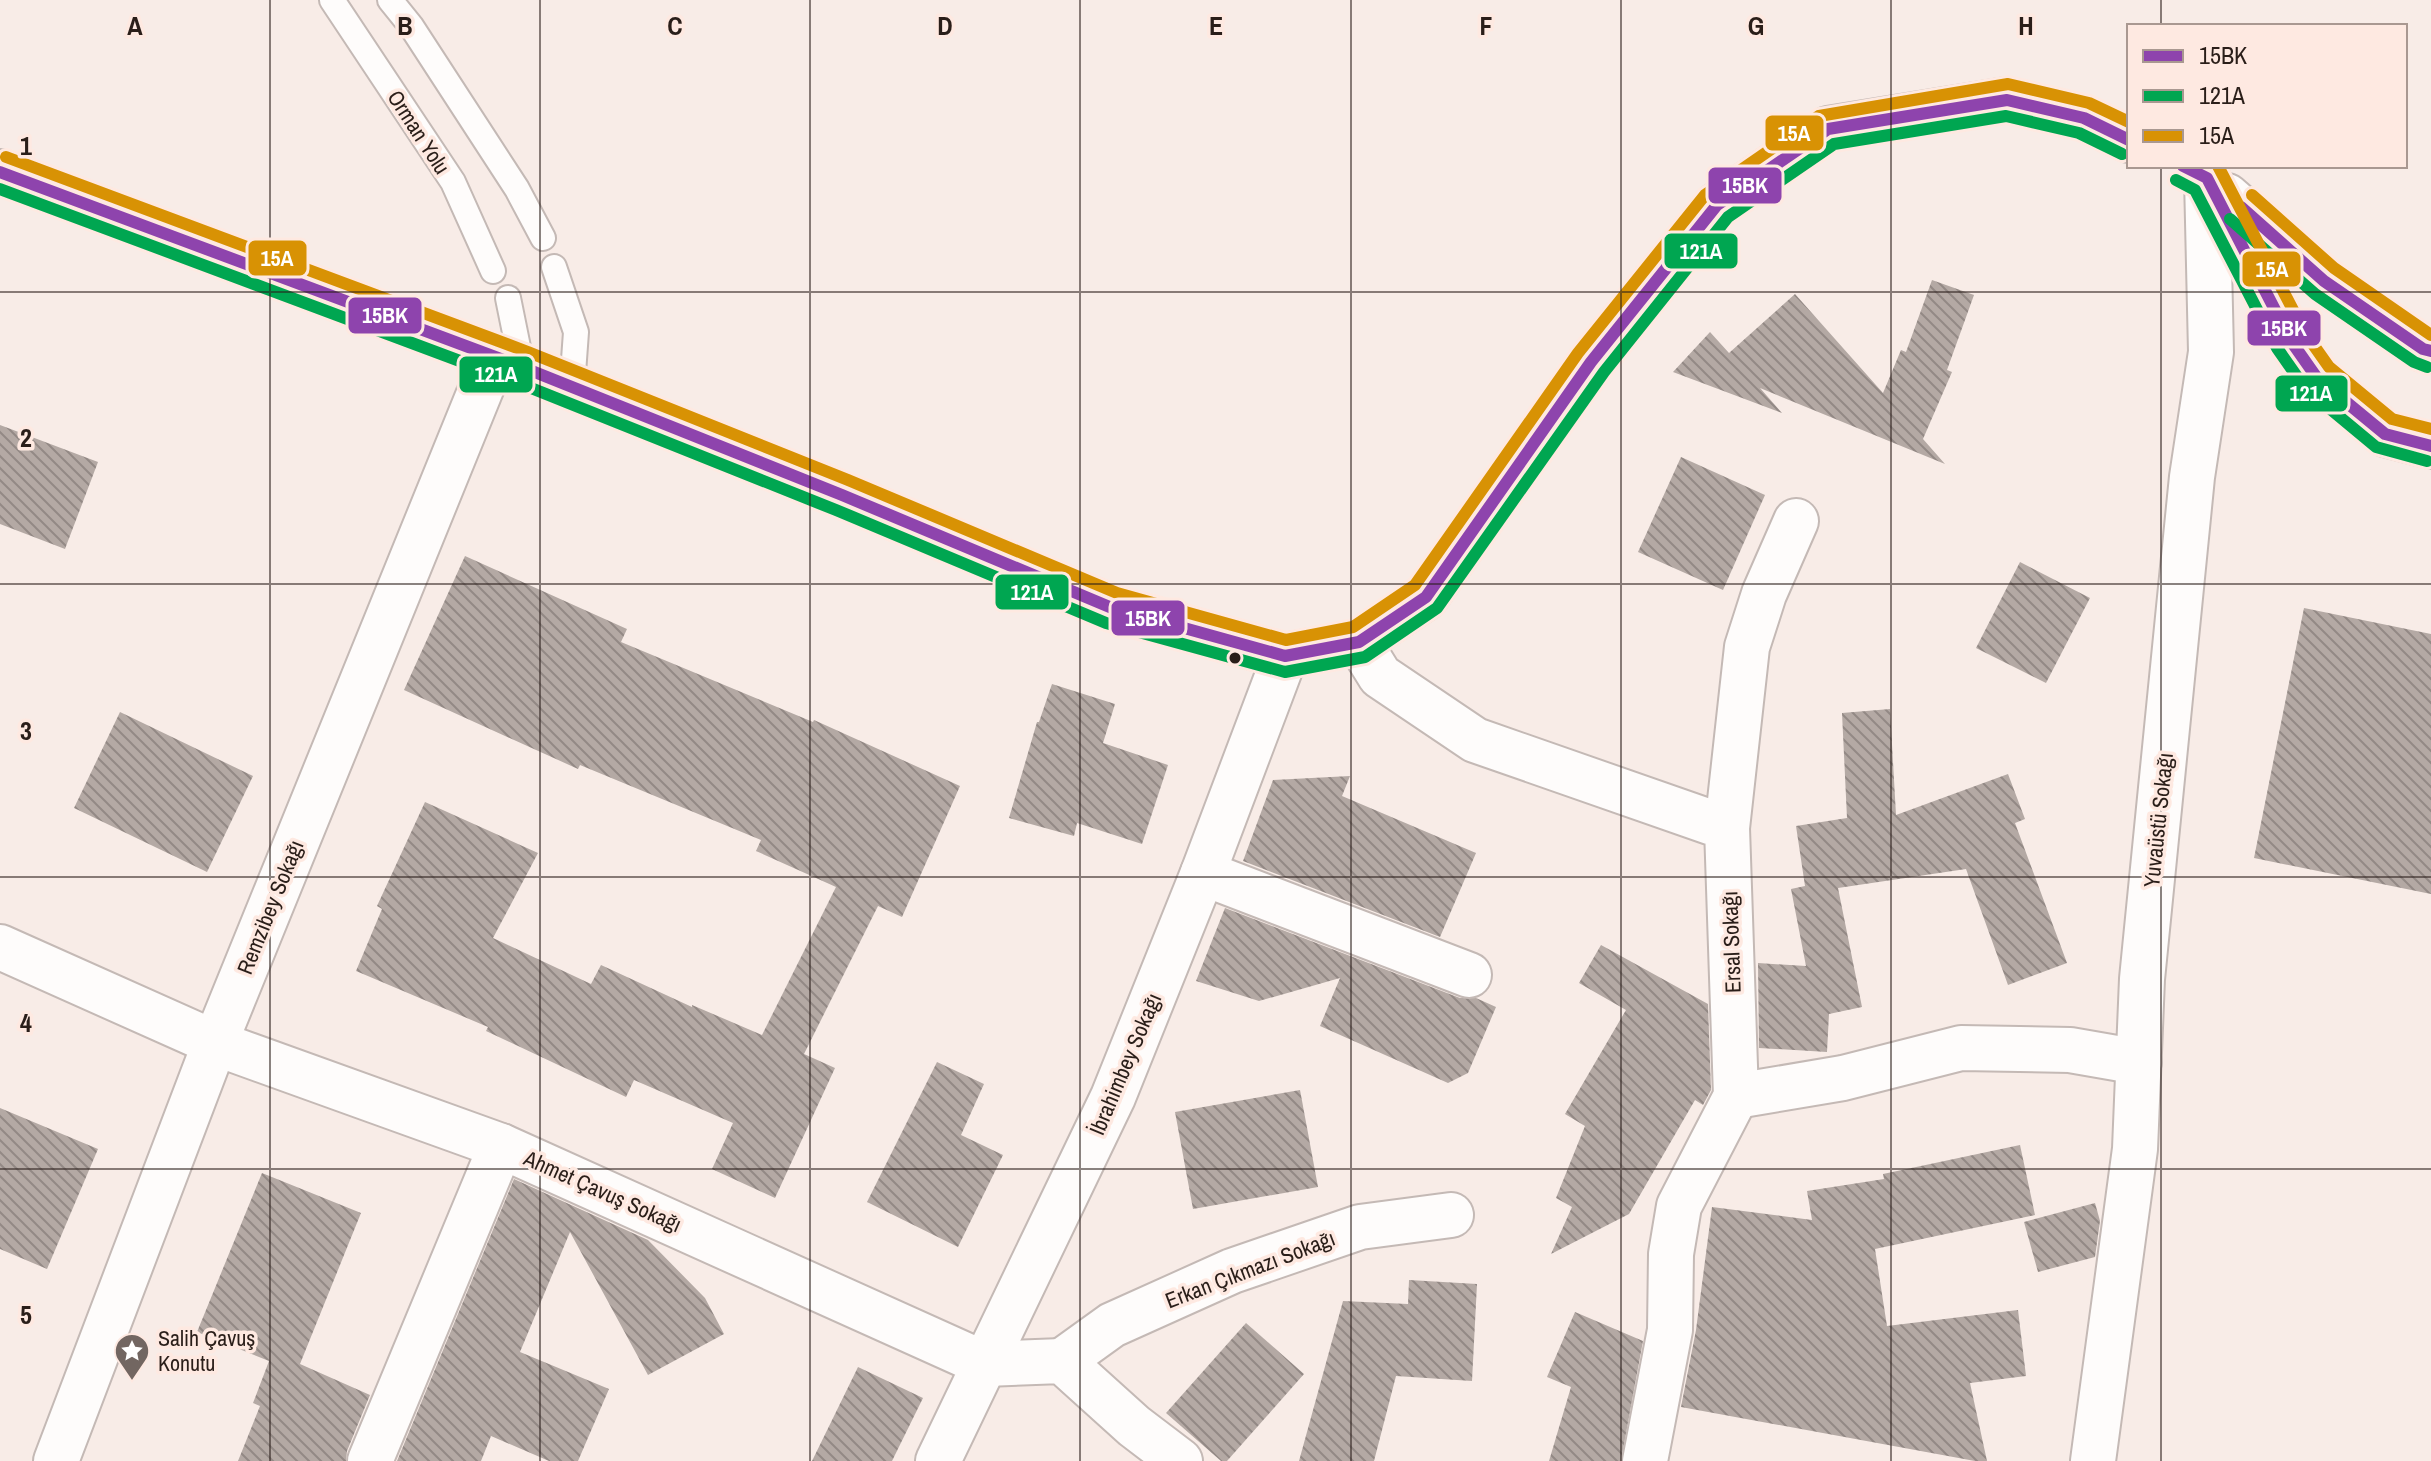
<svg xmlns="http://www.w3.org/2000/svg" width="2431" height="1461" viewBox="0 0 2431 1461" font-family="'Archivo Narrow',sans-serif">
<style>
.building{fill:url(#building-back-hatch)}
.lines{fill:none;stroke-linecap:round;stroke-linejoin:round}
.service-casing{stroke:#c4b9b5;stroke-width:28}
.minor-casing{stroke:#c4b9b5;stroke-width:48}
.primary-casing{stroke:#c4b9b5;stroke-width:48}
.service{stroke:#fefcfb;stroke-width:24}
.minor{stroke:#fefcfb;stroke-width:44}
.primary{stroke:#fefcfb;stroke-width:44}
.bus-1-casing{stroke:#fee9e1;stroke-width:18}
.bus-2-casing{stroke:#fee9e1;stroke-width:18}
.bus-3-casing{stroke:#fee9e1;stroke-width:18}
.bus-1{stroke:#8e44ad;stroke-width:12}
.bus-2{stroke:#00a651;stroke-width:12}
.bus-3{stroke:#d89204;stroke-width:12}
.grid{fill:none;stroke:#2a1e19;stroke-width:2;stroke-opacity:0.55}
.bus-dot{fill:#2a1e19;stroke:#fee9e1;stroke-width:3}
.labels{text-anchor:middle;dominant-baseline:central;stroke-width:7;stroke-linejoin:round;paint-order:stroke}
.street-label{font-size:22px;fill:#2a1e19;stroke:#fee9e1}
.poi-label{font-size:22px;fill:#2a1e19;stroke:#fee9e1;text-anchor:start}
.grid-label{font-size:26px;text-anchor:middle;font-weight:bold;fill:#2a1e19;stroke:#fee9e1;stroke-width:7;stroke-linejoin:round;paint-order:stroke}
.line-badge{stroke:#fee9e1;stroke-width:3}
.badge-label{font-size:22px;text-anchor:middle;font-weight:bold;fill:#fff}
</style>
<defs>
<pattern id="building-back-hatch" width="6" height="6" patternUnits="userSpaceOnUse" patternTransform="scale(2)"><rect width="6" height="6" fill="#b4a9a4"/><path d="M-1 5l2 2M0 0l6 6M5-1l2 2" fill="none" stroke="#938985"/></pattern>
</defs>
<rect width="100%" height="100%" fill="#f8ece7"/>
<!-- building -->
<g class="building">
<path d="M1932,280L1974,295L1947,370L1952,372L1923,439L1945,464L1760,388L1782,413L1673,372L1710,332L1729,353L1795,294L1883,393L1901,350L1906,352Z"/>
<path d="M0,425L98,462L65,549L0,524Z"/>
<path d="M1681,457L1765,495L1723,590L1638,552Z"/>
<path d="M465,556L627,629L621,642L813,722L814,720L960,786L902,917L878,906L804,1054L835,1068L775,1198L712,1169L733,1123L634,1080L626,1097L486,1031L488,1027L356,971L382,909L377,906L425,802L538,853L493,938L591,984L601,965L692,1007V1005L762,1035L836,887L756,851L761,840L580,765L578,769L404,690Z"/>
<path d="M2020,562L2090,598L2046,683L1976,648Z"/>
<path d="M2304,608L2431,634V894L2254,858Z"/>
<path d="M1052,684L1115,704L1103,743L1168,765L1142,844L1077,823L1074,836L1009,818L1037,722H1039Z"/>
<path d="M1890,709L1896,815L2008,774L2025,819L2015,823L2067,963L2008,985L1966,869L1838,888L1862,1007L1829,1014L1827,1052L1759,1048L1758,963L1806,966L1791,889L1805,886L1796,826L1847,818L1842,713Z"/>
<path d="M120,712L253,776L207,872L74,808Z"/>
<path d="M1350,776L1342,796L1476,853L1440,937L1243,861L1273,780Z"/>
<path d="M1225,908L1460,998H1476L1496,1007L1468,1073L1448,1083L1320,1026L1340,978L1259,1001L1196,981Z"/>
<path d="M1601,945L1708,1004L1711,1090L1703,1105L1695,1100L1629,1214L1551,1254L1572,1207L1556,1198L1585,1126L1565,1114L1626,1010L1579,983Z"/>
<path d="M937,1062L984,1084L961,1135L1003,1155L958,1247L867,1202Z"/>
<path d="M1300,1090L1318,1187L1193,1209L1175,1112Z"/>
<path d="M0,1108L98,1149L47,1269L0,1249Z"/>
<path d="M2020,1145L2035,1215L1875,1249L1887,1326L2018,1310L2026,1376L1970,1383L1987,1461H1975L1681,1407L1696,1330L1712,1207L1812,1220L1807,1191L1884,1179L1883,1174Z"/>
<path d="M262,1173L361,1213L300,1364L370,1395L347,1451L346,1461H238L260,1406L253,1403L269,1361L197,1332Z"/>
<path d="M514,1179L648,1240L705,1298L724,1334L648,1375L570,1232L520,1352L609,1389L578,1461H549L491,1436L481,1461H397Z"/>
<path d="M2095,1203L2100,1221L2095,1257L2038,1272L2024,1222Z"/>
<path d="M1409,1280L1477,1284L1472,1381L1396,1376L1374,1461H1299L1343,1301L1408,1304Z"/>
<path d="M1575,1312L1643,1341L1621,1461H1549L1571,1387L1547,1377Z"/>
<path d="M1246,1323L1304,1374L1227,1461H1221L1166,1413Z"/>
<path d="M858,1367L923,1398L892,1461H812Z"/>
</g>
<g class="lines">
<defs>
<g id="service">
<path d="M332,0L453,182L493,271"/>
<path d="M390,0L411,26L517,189L543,238"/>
<path d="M554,267L576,332L572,387"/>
<path d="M508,298L522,367"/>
</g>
<g id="minor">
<path d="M1359,642L1380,676L1475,740L1727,828L1736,1096L1679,1206L1671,1254L1670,1330L1645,1461"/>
<path d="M1727,828L1747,647L1764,594L1796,521"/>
<path d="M1203,873L1469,975"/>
<path d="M0,947L215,1043L501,1146L985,1364L1062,1361L1134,1426L1180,1461"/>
<path d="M1736,1096L1843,1078L1961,1048L2070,1050L2139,1062"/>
<path d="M1062,1361L1112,1325L1232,1271L1360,1227L1451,1215"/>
<path d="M56,1461L215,1043L494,357"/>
<path d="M370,1461L501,1146"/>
<path d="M938,1461L1113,1097L1203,873L1285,656"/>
<path d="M2093,1461L2135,1149L2142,979L2192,477L2211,352L2207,178"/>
</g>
<g id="primary">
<path d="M0,172L522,367L842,495L1112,608L1285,656L1359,642L1426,597L1591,362L1717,205L1828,129L2007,100L2084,118L2129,140"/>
<path d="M2207,178L2291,341L2317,378L2385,434L2431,446"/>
<path d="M2227,196L2324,281L2423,349L2431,351"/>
</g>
</defs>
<!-- service casing -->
<use href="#service" class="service-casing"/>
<!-- minor casing -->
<use href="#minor" class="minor-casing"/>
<!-- primary casing -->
<use href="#primary" class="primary-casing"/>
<!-- service -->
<use href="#service" class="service"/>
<!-- minor -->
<use href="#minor" class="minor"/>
<!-- primary -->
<use href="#primary" class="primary"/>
<defs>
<g id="bus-1">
<path d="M2183,166L2207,178L2291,341L2317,378L2385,434L2431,446"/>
<path d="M0,172L522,367L842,495L1112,608L1285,656L1359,642L1426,597L1591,362L1717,205L1828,129L2007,100L2084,118L2129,140"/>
<path d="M2241,207L2324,281L2423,349L2431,351"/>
</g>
<g id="bus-2">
<path d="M2176,180L2195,190L2277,348L2305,388L2376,447L2427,461"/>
<path d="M0,189L516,382L836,510L1106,623L1285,672L1365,657L1437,608L1604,372L1728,217L1834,144L2006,116L2079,133L2122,154"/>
<path d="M2230,219L2315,294L2414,362L2427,367"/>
</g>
<g id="bus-3">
<path d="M6,157L528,352L848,480L1117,593L1286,640L1353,627L1415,585L1578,353L1705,195L1819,116L2008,84L2089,103L2129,122"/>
<path d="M2218,166L2305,333L2329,367L2392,419L2431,429"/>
<path d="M2252,195L2334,268L2431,335"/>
</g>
</defs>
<!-- bus-1 casing -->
<use href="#bus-1" class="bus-1-casing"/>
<!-- bus-2 casing -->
<use href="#bus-2" class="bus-2-casing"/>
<!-- bus-3 casing -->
<use href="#bus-3" class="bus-3-casing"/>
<!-- bus-1 -->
<use href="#bus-1" class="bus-1"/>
<!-- bus-2 -->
<use href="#bus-2" class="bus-2"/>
<!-- bus-3 -->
<use href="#bus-3" class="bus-3"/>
</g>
<!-- grid -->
<path class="grid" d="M270,0V1461M540,0V1461M810,0V1461M1080,0V1461M1351,0V1461M1621,0V1461M1891,0V1461M2161,0V26M2161,166V1461M0,292H2431M0,584H2431M0,877H2431M0,1169H2431"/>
<!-- icons -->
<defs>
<symbol id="sight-pin" viewBox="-11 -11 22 30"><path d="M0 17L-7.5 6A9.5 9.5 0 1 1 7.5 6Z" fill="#726661" stroke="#fee9e1"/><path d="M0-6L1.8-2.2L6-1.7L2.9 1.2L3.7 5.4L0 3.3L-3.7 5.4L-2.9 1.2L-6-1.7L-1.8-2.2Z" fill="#fff"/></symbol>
</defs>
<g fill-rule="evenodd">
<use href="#sight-pin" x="112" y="1331" width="40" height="54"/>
</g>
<!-- markers -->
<circle class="bus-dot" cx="1235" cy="658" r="7"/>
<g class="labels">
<!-- street labels -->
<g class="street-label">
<text transform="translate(419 132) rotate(57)">Orman Yolu</text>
<text transform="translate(2158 820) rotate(-84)">Yuvaüstü Sokağı</text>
<text transform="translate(270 907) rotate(-68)">Remzibey Sokağı</text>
<text transform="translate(1731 942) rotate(-92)">Ersal Sokağı</text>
<text transform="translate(1125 1064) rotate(-67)">İbrahimbey Sokağı</text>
<text transform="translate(603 1191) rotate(24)">Ahmet Çavuş Sokağı</text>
<text transform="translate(1250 1269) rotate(-21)">Erkan Çıkmazı Sokağı</text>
</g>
<!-- poi labels -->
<g class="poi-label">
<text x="158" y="1338">Salih Çavuş<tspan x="158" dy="25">Konutu</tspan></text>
</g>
</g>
<g class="grid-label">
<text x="135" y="35">A</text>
<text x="405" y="35">B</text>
<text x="675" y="35">C</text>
<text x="945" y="35">D</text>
<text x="1216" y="35">E</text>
<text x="1486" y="35">F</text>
<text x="1756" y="35">G</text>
<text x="2026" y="35">H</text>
<text x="26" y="155">1</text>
<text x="26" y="447">2</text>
<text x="26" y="740">3</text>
<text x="26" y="1032">4</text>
<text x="26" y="1324">5</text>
</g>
<g class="line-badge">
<rect x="1764" y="114" width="61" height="38" rx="8" fill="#d89204"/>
<rect x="1707" y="166" width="76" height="39" rx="8" fill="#8e44ad"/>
<rect x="1663" y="232" width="76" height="38" rx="8" fill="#00a651"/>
<rect x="247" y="239" width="61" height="38" rx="8" fill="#d89204"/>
<rect x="2241" y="250" width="61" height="38" rx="8" fill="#d89204"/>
<rect x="347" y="296" width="76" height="39" rx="8" fill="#8e44ad"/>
<rect x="2246" y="309" width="76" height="38" rx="8" fill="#8e44ad"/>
<rect x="458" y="355" width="76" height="39" rx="8" fill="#00a651"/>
<rect x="2274" y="374" width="75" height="39" rx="8" fill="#00a651"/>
<rect x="994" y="573" width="76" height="38" rx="8" fill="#00a651"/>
<rect x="1110" y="599" width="76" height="38" rx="8" fill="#8e44ad"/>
</g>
<g class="badge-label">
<text x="1794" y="141">15A</text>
<text x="1745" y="193">15BK</text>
<text x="1701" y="259">121A</text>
<text x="277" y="266">15A</text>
<text x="2272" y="277">15A</text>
<text x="385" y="323">15BK</text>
<text x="2284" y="336">15BK</text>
<text x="496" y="382">121A</text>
<text x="2311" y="401">121A</text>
<text x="1032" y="600">121A</text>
<text x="1148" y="626">15BK</text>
</g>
<!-- legend -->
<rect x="2127" y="24" width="280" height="144" fill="#fee9e1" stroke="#a99891" stroke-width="2"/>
<rect x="2143" y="50" width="40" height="12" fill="#8e44ad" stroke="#a99891" stroke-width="2"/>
<text x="2199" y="64" font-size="24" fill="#2a1e19">15BK</text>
<rect x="2143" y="90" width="40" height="12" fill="#00a651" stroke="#a99891" stroke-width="2"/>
<text x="2199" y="104" font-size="24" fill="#2a1e19">121A</text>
<rect x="2143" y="130" width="40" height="12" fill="#d89204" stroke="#a99891" stroke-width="2"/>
<text x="2199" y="144" font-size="24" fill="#2a1e19">15A</text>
</svg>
